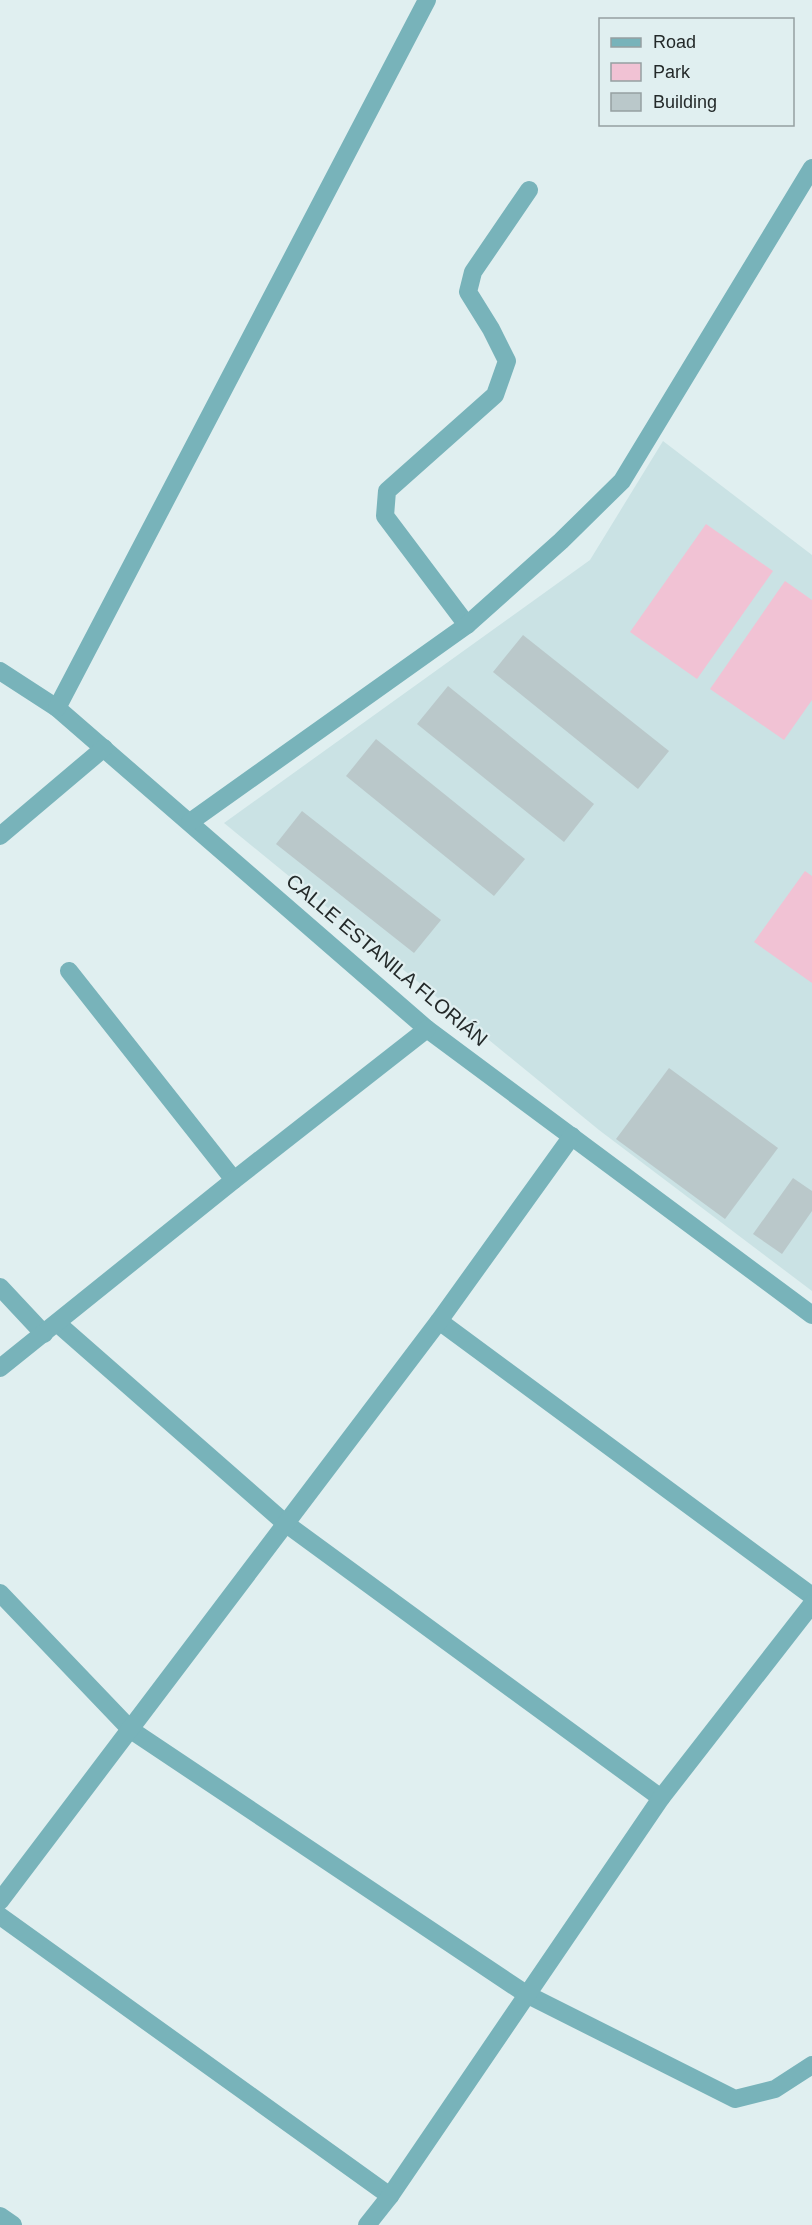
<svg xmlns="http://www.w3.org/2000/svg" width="812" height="2225" font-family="Arial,sans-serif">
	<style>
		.built { fill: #cae2e4 }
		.green { fill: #f1c2d4 }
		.building { fill: #bac8ca }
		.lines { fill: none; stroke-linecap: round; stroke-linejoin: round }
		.street { stroke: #78b3ba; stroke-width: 18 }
		.labels { text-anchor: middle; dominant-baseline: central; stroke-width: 4.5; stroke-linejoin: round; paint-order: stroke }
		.street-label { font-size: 20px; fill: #242a2a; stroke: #e0eff0 }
	</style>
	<rect width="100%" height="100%" fill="#e0eff0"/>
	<path class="built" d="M663,441L812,555V1291L599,1130L224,823L590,560Z"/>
	<g class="green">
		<path d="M706,524L773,571L697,679L630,632Z"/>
		<path d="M785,581L812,600V700L784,740L710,689Z"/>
		<path d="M805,871L812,876V983L754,942Z"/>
	</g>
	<g class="building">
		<path d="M523,635L669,751L638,789L493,672Z"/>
		<path d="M448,686L594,804L564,842L417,724Z"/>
		<path d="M376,739L525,859L494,896L346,776Z"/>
		<path d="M302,811L441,920L414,953L276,844Z"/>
		<path d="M669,1068L778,1148L725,1219L616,1139Z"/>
		<path d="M793,1178L812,1191V1211L782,1254L753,1234Z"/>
	</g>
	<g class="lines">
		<g class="street">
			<path d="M467,625L385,516L387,491L495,395L507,361L491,329L468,292L473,272L529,190"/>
			<path d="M0,671L57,708L427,1029L812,1315"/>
			<path d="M57,708L427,0"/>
			<path d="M190,822L467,625L561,541L622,481L812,168"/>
			<path d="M0,836L104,748"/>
			<path d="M69,971L234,1180"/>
			<path d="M0,1287L44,1334"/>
			<path d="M439,1321L812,1596"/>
			<path d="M57,1323L285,1523L661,1798"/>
			<path d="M0,1368L234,1180L427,1029"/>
			<path d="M0,1593L131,1730L526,1994L735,2099L775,2089L812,2065"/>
			<path d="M0,1901L439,1321L572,1136"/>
			<path d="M0,1916L390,2196"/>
			<path d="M0,2216L13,2225"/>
			<path d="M367,2225L390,2196L661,1798L812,1604"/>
		</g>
	</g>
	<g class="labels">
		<g class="street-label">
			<text transform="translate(387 960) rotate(40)">CALLE ESTANILA FLORIÁN</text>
		</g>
	</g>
	<rect x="599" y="18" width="195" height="108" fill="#e0eff0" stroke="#95a0a1" stroke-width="1.5"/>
	<rect x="611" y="38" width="30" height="9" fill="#78b3ba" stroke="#95a0a1" stroke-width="1.5"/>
	<text x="653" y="48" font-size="18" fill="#242a2a">Road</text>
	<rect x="611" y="63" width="30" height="18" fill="#f1c2d4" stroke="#95a0a1" stroke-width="1.5"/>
	<text x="653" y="78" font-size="18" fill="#242a2a">Park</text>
	<rect x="611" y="93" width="30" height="18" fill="#bac8ca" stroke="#95a0a1" stroke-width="1.5"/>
	<text x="653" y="108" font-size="18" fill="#242a2a">Building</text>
</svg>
